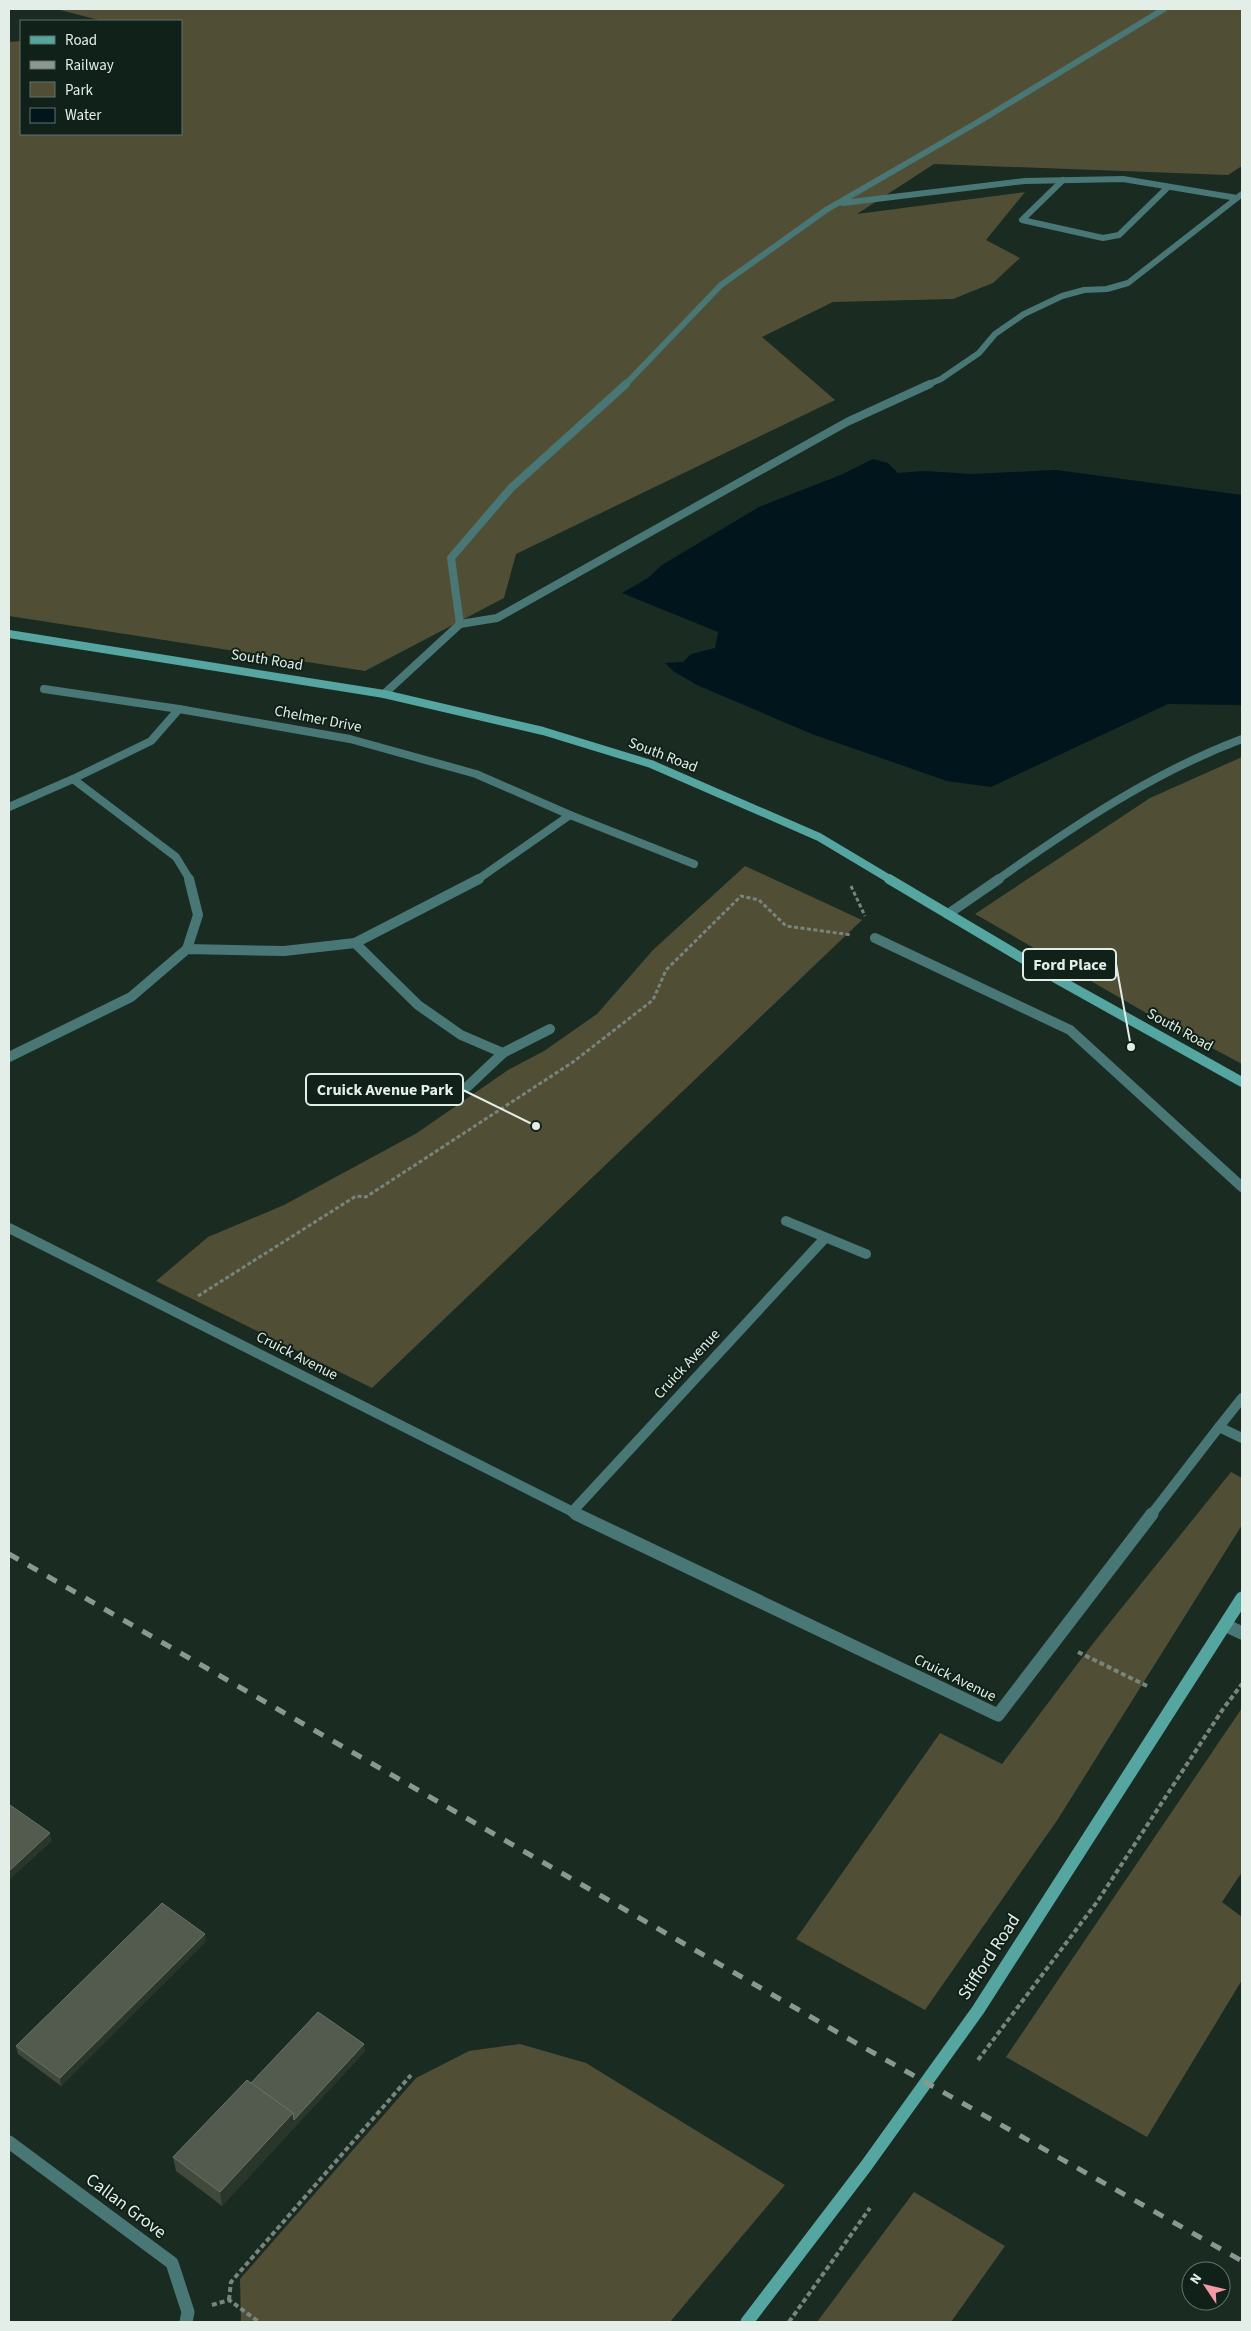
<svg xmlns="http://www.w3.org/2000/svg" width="1251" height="2331" font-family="'Source Sans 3',sans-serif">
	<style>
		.green { fill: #514e36 }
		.water { fill: #00151c }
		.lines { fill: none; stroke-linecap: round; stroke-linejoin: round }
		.path-far1 { stroke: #77857d; stroke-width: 3; stroke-dasharray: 4 2.5; stroke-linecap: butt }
		.path { stroke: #77857d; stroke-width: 4; stroke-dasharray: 5 3; stroke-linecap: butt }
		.lane-far2 { stroke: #487775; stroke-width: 6 }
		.lane-far1 { stroke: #487775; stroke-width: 8 }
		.lane { stroke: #487775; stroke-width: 10 }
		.street-far2 { stroke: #487775; stroke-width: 8 }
		.street-far1 { stroke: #487775; stroke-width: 10 }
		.street { stroke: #487775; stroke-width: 13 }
		.secondary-far2 { stroke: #55a5a1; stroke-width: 8 }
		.secondary-far1 { stroke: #55a5a1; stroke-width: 10 }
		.secondary { stroke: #55a5a1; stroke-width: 13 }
		.rail { stroke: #8a9891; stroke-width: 5; stroke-dasharray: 11 11; stroke-linecap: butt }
		.wall { fill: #41493b }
		.shaded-wall { fill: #2a3629 }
		.building { fill: #535b4e; stroke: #697266 }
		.labels { text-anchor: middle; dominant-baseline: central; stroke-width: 4; stroke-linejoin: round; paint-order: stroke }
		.street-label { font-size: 15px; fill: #e3eee8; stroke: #102119 }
		.near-street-label { font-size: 18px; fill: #e3eee8; stroke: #102119 }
		.leader { fill: none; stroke: #e3eee8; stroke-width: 2 }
		.callout-dot { fill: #e3eee8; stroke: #102119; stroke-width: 2 }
		.callout { fill: #102119; stroke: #e3eee8; stroke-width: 2 }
		.callout-label { font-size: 16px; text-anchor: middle; font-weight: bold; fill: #e3eee8 }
	</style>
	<rect width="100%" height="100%" fill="#1a2b22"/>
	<g class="green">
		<path d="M56,9H1242V166L1228,175L934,164L857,214L1025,192L986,240L1020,258L993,283L953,299L833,302L762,337L835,400L516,554L504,598L365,671L9,616V42L21,41V134H181V21H103Z"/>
		<path d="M1242,757V1064L1148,1014L975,914L1150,798Z"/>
		<path d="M745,866L862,920L372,1388L156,1281L208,1237L284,1205L417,1133L508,1070L544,1051L597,1014L653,950Z"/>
		<path d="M1231,1472L1242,1478V1525L1058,1819L925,2010L796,1939L940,1733L1002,1764L1091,1646Z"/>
		<path d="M1242,1708V1872L1222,1902L1242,1917V1980L1147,2137L1006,2057Z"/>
		<path d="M520,2044L586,2063L785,2185L670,2322H241L240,2279L416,2078L469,2051Z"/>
		<path d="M914,2192L1005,2246L951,2322H817Z"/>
	</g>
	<path class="water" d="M873,459L888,463L898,473L924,471L973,474L1056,470L1242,495V705L1168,704L991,787L947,781L812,734L697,685L673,671L665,663L683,662L691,654L715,648L718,632L622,593L648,578L662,565L759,507L843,474Z"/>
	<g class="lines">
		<g class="path-far1">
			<path d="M851,886L865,916"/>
			<path d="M198,1296L356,1196L366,1197L573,1062L653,1000L666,970L741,896L759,900L786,926L852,935"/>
		</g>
		<g class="path">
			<path d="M1078,1652L1147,1686"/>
			<path d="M978,2060L1097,1902L1223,1709L1242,1684"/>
			<path d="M229,2300L231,2282L411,2075"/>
			<path d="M212,2305L229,2300L259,2322"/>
			<path d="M789,2322L870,2208"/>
		</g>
		<g class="lane-far2">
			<path d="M1063,180L1022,220L1103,238L1119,235L1168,187"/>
			<path d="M843,203L1025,181L1123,179L1237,198L1242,194"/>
			<path d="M625,385L721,285L826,210L978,122L1164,9"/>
			<path d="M927,385L941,379L979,353L995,334L1024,314L1062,296L1084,290L1107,289L1128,283L1237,198"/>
		</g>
		<g class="lane-far1">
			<path d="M460,624L497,618L847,422L930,384"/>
			<path d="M44,689L179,709"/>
			<path d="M384,694L460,624L451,558L511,488L626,384"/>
			<path d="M997,880C1075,825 1152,773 1242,739"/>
		</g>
		<path class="lane" d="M948,914L999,879"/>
		<g class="street-far2">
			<path d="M73,779L151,741L179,709L350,739L476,774L570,815L477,880"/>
			<path d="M9,807L73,779L176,857L190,880"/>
			<path d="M570,815L694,864"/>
		</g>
		<g class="street-far1">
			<path d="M875,938L1070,1030L1242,1187"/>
			<path d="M355,943L418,1005L461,1035L503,1053L550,1029"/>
			<path d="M187,949L198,915L189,879"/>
			<path d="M9,1057L131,997L187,949L284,951L355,943L479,879"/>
			<path d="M467,1087L503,1053"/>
			<path d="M786,1221L866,1254"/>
			<path d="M9,1228L579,1515"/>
			<path d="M1242,1398L1219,1427L1242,1438"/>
			<path d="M572,1512L825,1238"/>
			<path d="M1151,1515L1219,1427"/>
		</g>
		<g class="street">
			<path d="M576,1514L998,1715L1152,1514"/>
			<path d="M1225,1625L1242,1633"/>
			<path d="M9,2142L172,2263L188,2312L186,2322"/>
		</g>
		<path class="secondary-far2" d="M9,634L384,694L543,731L651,764L819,837L891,880"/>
		<path class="secondary-far1" d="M889,879L1059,980L1242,1082"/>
		<path class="secondary" d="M747,2322L866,2166L978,2010L1242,1598"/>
		<path class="rail" d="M9,1554L856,2043L1242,2261"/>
	</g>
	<g class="wall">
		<path d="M206,1941L61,2086L18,2054L16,2046Z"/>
		<path d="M365,2051L222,2206L176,2171L173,2157L251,2083Z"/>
	</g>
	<g class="shaded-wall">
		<path d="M50,1833L52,1841L9,1880V1871Z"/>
		<path d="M205,1934L206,1941L61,2086L60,2078Z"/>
		<path d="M364,2044L365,2051L295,2127L294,2120Z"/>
		<path d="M293,2113L295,2127L222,2206L220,2192Z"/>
	</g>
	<g class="building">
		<path d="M10,1805L50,1833L9,1871V1806Z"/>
		<path d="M162,1903L205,1934L60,2078L16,2046Z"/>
		<path d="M318,2012L364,2044L294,2120L293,2113L251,2083Z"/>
		<path d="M247,2080L293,2113L220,2192L173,2157Z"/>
	</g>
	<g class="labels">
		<g class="street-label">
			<text transform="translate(267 660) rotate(9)">South Road</text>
			<text transform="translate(318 719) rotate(11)">Chelmer Drive</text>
			<text transform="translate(663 755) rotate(21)">South Road</text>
			<text transform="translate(1180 1030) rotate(29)">South Road</text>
			<text transform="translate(297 1356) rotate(27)">Cruick Avenue</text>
			<text transform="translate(687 1364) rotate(-47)">Cruick Avenue</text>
			<text transform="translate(955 1678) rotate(26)">Cruick Avenue</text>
		</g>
		<g class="near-street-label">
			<text transform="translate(989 1957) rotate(-57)">Stifford Road</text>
			<text transform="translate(126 2206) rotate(37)">Callan Grove</text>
		</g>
	</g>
	<path class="leader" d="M1131 1047L1116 964M536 1126L463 1090"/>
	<g class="callout-dot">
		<circle cx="1131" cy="1047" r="5"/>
		<circle cx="536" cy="1126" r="5"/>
	</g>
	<g class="callout">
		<rect x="1023" y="949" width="93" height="31" rx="5"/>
		<rect x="306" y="1074" width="157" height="31" rx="5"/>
	</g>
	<g class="callout-label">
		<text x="1070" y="970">Ford Place</text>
		<text x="385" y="1095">Cruick Avenue Park</text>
	</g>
	<rect width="1251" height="2331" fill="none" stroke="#e3eee8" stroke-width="20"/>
	<rect x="20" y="20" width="162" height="115" fill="#102119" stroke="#64736c"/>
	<rect x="30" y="36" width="25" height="8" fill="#55a5a1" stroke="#64736c"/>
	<text x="65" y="45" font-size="15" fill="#e3eee8">Road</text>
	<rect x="30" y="61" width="25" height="8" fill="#8a9891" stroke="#64736c"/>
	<text x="65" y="70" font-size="15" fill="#e3eee8">Railway</text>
	<rect x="30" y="82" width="25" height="15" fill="#514e36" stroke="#64736c"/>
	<text x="65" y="95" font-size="15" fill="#e3eee8">Park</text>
	<rect x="30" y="108" width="25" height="15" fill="#00151c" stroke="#64736c"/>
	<text x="65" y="120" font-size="15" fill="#e3eee8">Water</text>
	<g transform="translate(1206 2286) rotate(305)"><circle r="24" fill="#102119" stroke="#64736c"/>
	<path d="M0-4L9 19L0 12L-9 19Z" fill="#f49aa5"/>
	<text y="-8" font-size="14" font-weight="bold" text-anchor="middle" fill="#e3eee8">N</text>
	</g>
</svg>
